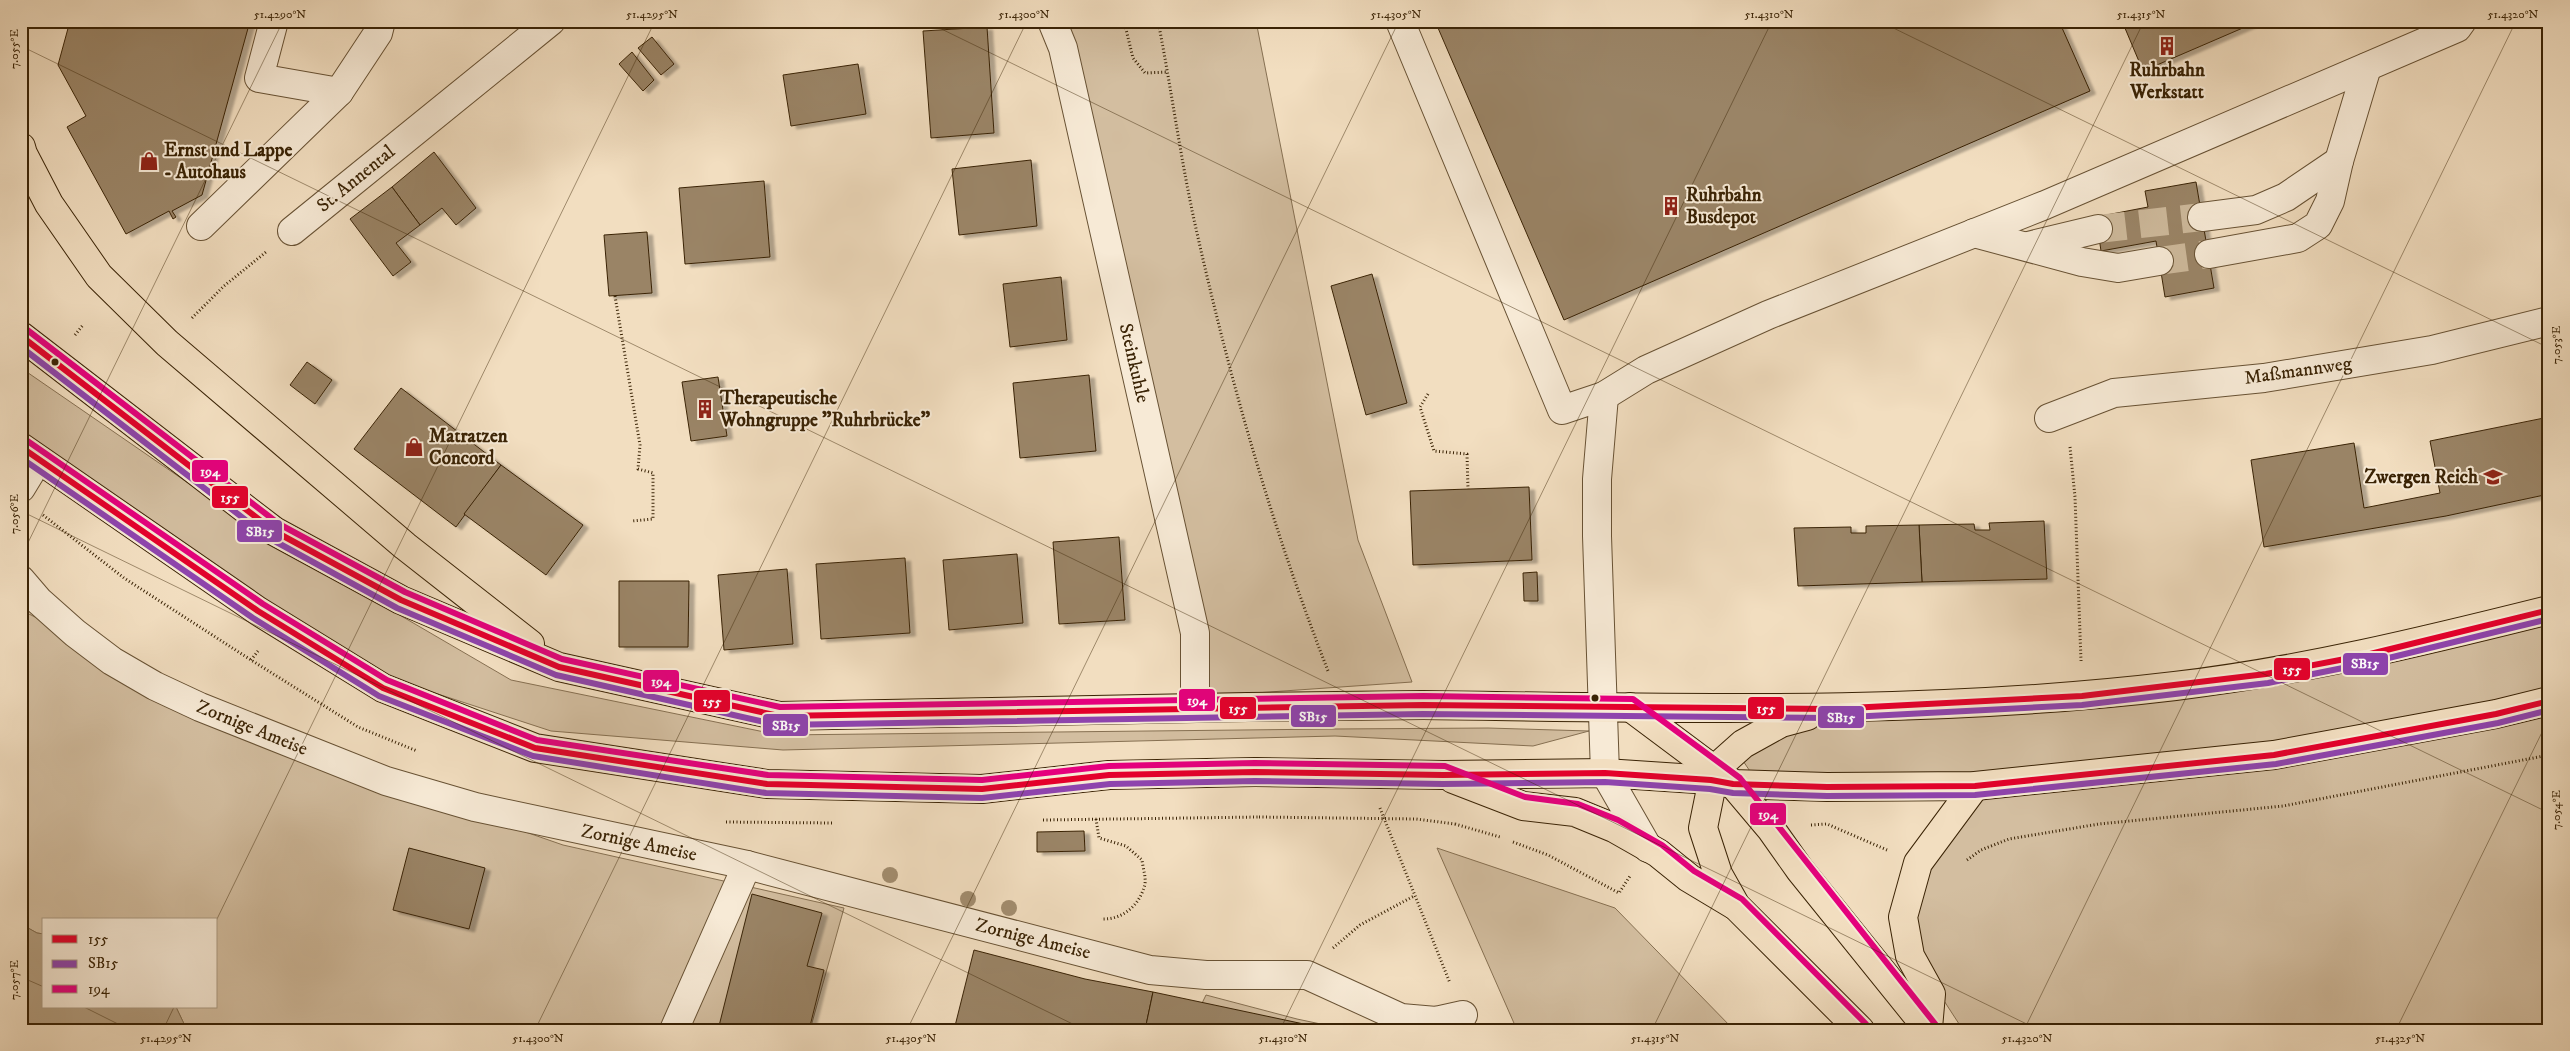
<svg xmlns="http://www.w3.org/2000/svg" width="2570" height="1051" font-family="'IM FELL DW Pica',serif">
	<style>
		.green { fill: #d3bea0; stroke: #867052 }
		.water { fill: #b39e80; stroke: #836d4f }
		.building { fill: #9a8466; stroke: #3a2305; filter: url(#shadow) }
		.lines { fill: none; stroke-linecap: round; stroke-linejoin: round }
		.minor-tunnel { stroke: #cdb99b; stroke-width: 28; stroke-dasharray: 28 14; stroke-linecap: butt }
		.minor-casing { stroke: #685234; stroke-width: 30 }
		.major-casing { stroke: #3a2305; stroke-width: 30 }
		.path { stroke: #3a2305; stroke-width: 3; stroke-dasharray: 1 2.5; stroke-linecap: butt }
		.minor { stroke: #f7ead6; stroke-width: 28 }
		.major { stroke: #f2dec0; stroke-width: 28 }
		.major-bridge-casing { stroke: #3a2305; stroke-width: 30; stroke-linecap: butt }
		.path-bridge { stroke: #3a2305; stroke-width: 3; stroke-dasharray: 1 2.5; stroke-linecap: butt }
		.major-bridge { stroke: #f2dec0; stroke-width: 28 }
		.bus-1-casing { stroke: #f7ead6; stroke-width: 10 }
		.bus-2-casing { stroke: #f7ead6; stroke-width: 10 }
		.bus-3-casing { stroke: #f7ead6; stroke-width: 10 }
		.bus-1 { stroke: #e4002b; stroke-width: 6 }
		.bus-2 { stroke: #8e44ad; stroke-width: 6 }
		.bus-3 { stroke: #e5007d; stroke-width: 6 }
		.tree { fill: #a28d6f }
		.ticks { fill: none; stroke: #3a2305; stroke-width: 1; stroke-opacity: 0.45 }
		.bus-dot { fill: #3a2305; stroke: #f7ead6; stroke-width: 2 }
		.labels { text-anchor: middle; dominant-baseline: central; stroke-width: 4; stroke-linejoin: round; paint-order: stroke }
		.poi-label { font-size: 19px; font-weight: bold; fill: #3a2305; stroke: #f7ead6; text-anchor: start }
		.street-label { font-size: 19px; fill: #3a2305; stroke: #f7ead6 }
		.line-badge { stroke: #f7ead6; stroke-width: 2 }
		.badge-label { font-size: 14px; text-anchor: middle; font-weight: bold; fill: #fff }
		.neatline { fill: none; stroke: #3a2305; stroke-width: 2 }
		.ticks-label { font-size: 12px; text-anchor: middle; fill: #3a2305 }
	</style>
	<defs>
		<filter id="shadow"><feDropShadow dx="5.5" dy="3" stdDeviation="1" flood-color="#0004"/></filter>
	</defs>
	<rect width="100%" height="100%" fill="#f2dec0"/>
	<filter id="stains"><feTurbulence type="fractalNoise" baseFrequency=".004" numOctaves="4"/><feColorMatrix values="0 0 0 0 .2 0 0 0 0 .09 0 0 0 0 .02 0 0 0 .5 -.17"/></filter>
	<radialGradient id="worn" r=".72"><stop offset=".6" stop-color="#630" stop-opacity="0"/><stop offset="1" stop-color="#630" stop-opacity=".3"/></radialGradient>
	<g class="green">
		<path d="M1058,21H1256L1358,540L1412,682L1198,697Z"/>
		<path d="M21,368L271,540L511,680L779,735L1334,729L1488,728L1589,731L1533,746L1335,736L783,750L551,731L392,679L243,587L21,432Z"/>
		<path d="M21,610L43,621L110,676L281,747L563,845L844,908L810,1030H187L176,1007H216V920H44V934L37,933L21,924Z"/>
		<path d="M2549,613V697L2496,710L1977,784L1756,780L1739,755L1832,711L2082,699Z"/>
		<path d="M2549,706V1030H1963L1913,953L1918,865L1975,791Z"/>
		<path d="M1437,848L1615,908L1734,1030H1517Z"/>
		<path d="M1206,995L1297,1019L1349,1030H1189Z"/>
	</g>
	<path class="water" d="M21,924L37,933L44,934V1007H176L187,1030H21Z"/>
	<g class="building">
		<path d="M70,21H250L202,195L172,211L176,217L173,219L169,211L126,234L67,127L86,116L58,65Z"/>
		<path d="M1435,21H2059L2090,91L1564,320Z"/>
		<path d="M2122,21H2259L2143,71Z"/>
		<path d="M987,27L994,133L931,138L923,31Z"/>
		<path d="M652,37L674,64L661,75L638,48Z"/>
		<path d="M632,52L654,80L643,91L619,64Z"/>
		<path d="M858,64L866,114L791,126L783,75Z"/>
		<path d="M434,152L476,208L456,225L442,208L420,225L392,187Z"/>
		<path d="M1031,160L1037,226L959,235L952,169Z"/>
		<path d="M764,181L770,257L685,264L679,188Z"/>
		<path d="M2196,182L2214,288L2165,297L2156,241L2101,251L2096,217L2148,207L2145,191Z"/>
		<path d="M392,187L420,225L396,243L411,262L393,276L350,219Z"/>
		<path d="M647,232L652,293L609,296L604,235Z"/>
		<path d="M1372,274L1407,403L1366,415L1331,286Z"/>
		<path d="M1061,277L1067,340L1010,347L1003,284Z"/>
		<path d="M307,362L332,380L315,404L290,385Z"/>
		<path d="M1089,375L1096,451L1020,458L1013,383Z"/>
		<path d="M718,377L727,436L691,441L682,382Z"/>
		<path d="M401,388L501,465L456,527L354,449Z"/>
		<path d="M2549,417V494L2446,516L2264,547L2251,460L2354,443L2364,508L2440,493L2430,441Z"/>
		<path d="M501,465L583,525L546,575L464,514Z"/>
		<path d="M1529,487L1532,560L1413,565L1410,491Z"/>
		<path d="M2044,521L2047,579L1922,582L1919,525L1974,524L1975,530H1990L1989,523Z"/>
		<path d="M1919,525L1922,582L1798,586L1794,528L1851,527V533H1866V526Z"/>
		<path d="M1119,537L1125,620L1059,624L1053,542Z"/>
		<path d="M1017,554L1023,623L949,630L943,560Z"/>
		<path d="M905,558L910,633L821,639L816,564Z"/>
		<path d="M787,569L793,644L724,650L718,575Z"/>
		<path d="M1537,572L1538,601H1524L1523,573Z"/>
		<path d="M619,581H689L688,647H619Z"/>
		<path d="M1084,831L1085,851L1037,852V832Z"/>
		<path d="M409,848L485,868L469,929L393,910Z"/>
		<path d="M752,894L822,913L807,966L824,970L809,1030L789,1025L788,1030H718Z"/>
		<path d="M974,950L1085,979L1153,992L1145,1030H954Z"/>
		<path d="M1153,992L1332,1030H1180L1159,1024L1158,1030H1145Z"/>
	</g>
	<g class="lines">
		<g class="minor-tunnel">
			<path d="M2098,229L2202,217"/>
			<path d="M2159,261L2209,254"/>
		</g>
		<g class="minor-casing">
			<g id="minor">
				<path d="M274,21L259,78L339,92"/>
				<path d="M1052,21L1063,48L1195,633V708"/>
				<path d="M1400,21L1562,410L1604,396L1646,370L1768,315L2045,205L2457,28L2462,21"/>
				<path d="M2202,217L2256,210L2286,197L2339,161"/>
				<path d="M201,226L339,92L378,33L381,21"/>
				<path d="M292,231L551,21"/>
				<path d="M1974,233L2082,262L2118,268L2159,261"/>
				<path d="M2028,246L2098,229"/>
				<path d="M2209,254L2298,238L2318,225L2330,201L2339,161L2367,67"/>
				<path d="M1604,396L1597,479V536L1605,773L1648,848"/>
				<path d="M2049,418L2114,393L2264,378L2432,350L2549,321"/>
				<path d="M21,488L38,460"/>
				<path d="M21,580L39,601L75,633L112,661L155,686L200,707L386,781L475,807L747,865L1150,970L1206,975H1307L1401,1018L1436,1021L1463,1015"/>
				<path d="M674,1030L747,865"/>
			</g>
		</g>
		<g class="major-casing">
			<g id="major">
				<path d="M21,147L23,154L49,204L99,276L167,343L405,546L530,644"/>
				<path d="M21,336L274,531L401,600L559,667L779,716L1248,707"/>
				<path d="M21,447L258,611L383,688L535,748L767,784L982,789L1109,775L1255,772"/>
				<path d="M1423,705C1673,708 1925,716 2175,686C2302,671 2425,641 2549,610"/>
				<path d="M1630,707L1733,784L1771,829L1800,870L1929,1030"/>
				<path d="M1807,716L1781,723L1743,744L1715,769L1703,828L1718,874L1736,906L1860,1030"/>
				<path d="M1443,775L1605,773L1711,780L1733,784L1827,787L1975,786L2274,755L2496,714L2549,701"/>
				<path d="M1453,779L1523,806L1575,812L1614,828L1658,853L1689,878L1734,905"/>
				<path d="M1928,1028L1931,994L1910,956L1903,917L1918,863L1975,786"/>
			</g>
		</g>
		<g class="path">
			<path d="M1124,21L1133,58L1145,73L1168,72"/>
			<path d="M1158,21C1172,92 1181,163 1197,233C1231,384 1272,527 1328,671"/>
			<path d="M615,296L640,445L638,469L653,473V519L632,521"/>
			<path d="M192,318L224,286L266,252"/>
			<path d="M75,335L83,325"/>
			<path d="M1428,394L1420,407L1434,451L1467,454L1468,489"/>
			<path d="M2070,447L2075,497L2081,661"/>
			<path d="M43,515L124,578L251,660L358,727L417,751"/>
			<path d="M251,660L258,651"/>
			<path d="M1380,808L1450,983"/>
			<path d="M1096,819L1099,838L1126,846L1142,860C1143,868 1146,877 1145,884C1140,905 1123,920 1101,919"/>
			<path d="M1043,820L1259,817"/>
			<path d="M726,822L832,823"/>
			<path d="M1455,824L1500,837"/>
			<path d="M1811,825L1827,824L1887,850"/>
			<path d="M1513,842L1548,855L1619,893L1630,876"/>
			<path d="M1967,860L1981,850L2009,839L2099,824L2283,806L2549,755"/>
			<path d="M1333,948L1360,925L1414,896"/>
		</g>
		<use href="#minor" class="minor"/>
		<use href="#major" class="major"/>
		<g class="major-bridge-casing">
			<g id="major-bridge">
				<path d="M1248,707L1423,705"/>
				<path d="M1255,772L1443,775"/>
			</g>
		</g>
		<path class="path-bridge" d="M1259,817L1416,819L1455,824"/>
		<use href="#major-bridge" class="major-bridge"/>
		<g class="bus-1-casing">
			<g id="bus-1">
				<path d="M21,336L274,531L401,600L559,667L779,716L1423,705L1830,709L2082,696L2266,674L2366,655L2549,610"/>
				<path d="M21,447L258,611L383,688L535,748L767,784L982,789L1109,775L1255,772L1443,775L1605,773L1711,780L1733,784L1827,787L1975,786L2274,755L2496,714L2549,701"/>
			</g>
		</g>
		<g class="bus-2-casing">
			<g id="bus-2">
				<path d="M21,347L269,538L397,608L556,675L778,725L1423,714L1830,718L2082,705L2268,683L2368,663L2549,619"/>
				<path d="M21,458L253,618L379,696L533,756L766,793L982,798L1110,784L1255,781L1443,784L1605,782L1710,789L1733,793L1827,796L1975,795L2276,764L2498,723L2549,710"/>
			</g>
		</g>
		<g class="bus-3-casing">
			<g id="bus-3">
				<path d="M26,329L279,524L405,592L562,659L780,707L1423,696L1633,699L1740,778L1936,1025"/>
				<path d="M26,440L263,604L387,680L537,740L768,775L982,780L1109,766L1255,763L1445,766L1525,797L1578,804L1618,820L1662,845L1694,871L1742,899L1866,1024"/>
			</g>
		</g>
		<use href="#bus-1" class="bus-1"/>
		<use href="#bus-2" class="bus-2"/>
		<use href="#bus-3" class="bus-3"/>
	</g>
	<g class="tree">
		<circle cx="890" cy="875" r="8"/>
		<circle cx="968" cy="899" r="8"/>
		<circle cx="1009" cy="908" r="8"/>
	</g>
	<path class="ticks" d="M925,21L2549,813M1879,21L2549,348M21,46L2039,1030M21,511L1085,1030M21,557L283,21M216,921L655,21M21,977L44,987M84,1007L130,1030M163,1030L174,1007M535,1030L1027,21M907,1030L1399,21M1280,1030L1772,21M1652,1030L2144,21M2024,1030L2516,21M2396,1030L2549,718"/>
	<defs>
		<g id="building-bare" transform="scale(1.5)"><path d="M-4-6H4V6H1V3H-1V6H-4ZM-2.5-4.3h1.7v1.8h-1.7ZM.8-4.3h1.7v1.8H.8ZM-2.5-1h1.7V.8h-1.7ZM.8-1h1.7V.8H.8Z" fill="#8f2418" stroke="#f7ead6" stroke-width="2.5" paint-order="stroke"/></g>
		<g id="shop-bare" transform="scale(1.5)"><path d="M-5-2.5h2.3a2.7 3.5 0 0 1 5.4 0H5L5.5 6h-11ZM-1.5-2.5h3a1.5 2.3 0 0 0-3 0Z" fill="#8f2418" stroke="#f7ead6" stroke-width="2.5" paint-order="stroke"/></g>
		<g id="school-bare" transform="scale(1.5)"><path d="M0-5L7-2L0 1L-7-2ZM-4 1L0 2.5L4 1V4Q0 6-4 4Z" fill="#8f2418" stroke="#f7ead6" stroke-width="2.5" paint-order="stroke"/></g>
	</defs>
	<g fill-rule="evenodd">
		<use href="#building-bare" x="2167" y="46"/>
		<use href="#shop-bare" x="149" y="161"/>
		<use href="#building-bare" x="1671" y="206"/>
		<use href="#building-bare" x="705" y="409"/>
		<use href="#shop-bare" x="414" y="447"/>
		<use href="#school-bare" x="2493" y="477"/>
	</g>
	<g class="bus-dot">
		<circle cx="55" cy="362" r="4.5"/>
		<circle cx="1595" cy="698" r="4.5"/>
	</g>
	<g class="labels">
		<g class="poi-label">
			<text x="2167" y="70" text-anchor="middle">Ruhrbahn<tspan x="2167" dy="22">Werkstatt</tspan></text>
			<text x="164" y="150">Ernst und Lappe<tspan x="164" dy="22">- Autohaus</tspan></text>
			<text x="1686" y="195">Ruhrbahn<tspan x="1686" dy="22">Busdepot</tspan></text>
			<text x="720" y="398">Therapeutische<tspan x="720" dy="22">Wohngruppe "Ruhrbrücke"</tspan></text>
			<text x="429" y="436">Matratzen<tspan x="429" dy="22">Concord</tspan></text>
			<text x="2478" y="477" text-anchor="end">Zwergen Reich</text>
		</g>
		<g class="street-label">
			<text transform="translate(356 179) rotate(-39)">St. Annental</text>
			<text transform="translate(1134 363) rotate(77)">Steinkuhle</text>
			<text transform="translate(2298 371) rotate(-8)">Maßmannweg</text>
			<text transform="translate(252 728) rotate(22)">Zornige Ameise</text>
			<text transform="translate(639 843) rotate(12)">Zornige Ameise</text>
			<text transform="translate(1033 939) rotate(14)">Zornige Ameise</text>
		</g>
	</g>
	<g class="line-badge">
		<rect x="191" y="459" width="38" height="24" rx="5" fill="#e5007d"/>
		<rect x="211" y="485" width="38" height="24" rx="5" fill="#e4002b"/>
		<rect x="236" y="519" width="47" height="24" rx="5" fill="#8e44ad"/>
		<rect x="2342" y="652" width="47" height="24" rx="5" fill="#8e44ad"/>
		<rect x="2273" y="657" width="38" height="24" rx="5" fill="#e4002b"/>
		<rect x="642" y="669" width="38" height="24" rx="5" fill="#e5007d"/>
		<rect x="1178" y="688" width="38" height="24" rx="5" fill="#e5007d"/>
		<rect x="693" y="689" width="38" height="24" rx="5" fill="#e4002b"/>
		<rect x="1219" y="696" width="38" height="24" rx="5" fill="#e4002b"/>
		<rect x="1747" y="696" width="38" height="24" rx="5" fill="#e4002b"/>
		<rect x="1290" y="704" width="47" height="24" rx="5" fill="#8e44ad"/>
		<rect x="1817" y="705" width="48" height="24" rx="5" fill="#8e44ad"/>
		<rect x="762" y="713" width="47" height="24" rx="5" fill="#8e44ad"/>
		<rect x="1749" y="802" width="38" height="24" rx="5" fill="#e5007d"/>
	</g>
	<g class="badge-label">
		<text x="210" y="476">194</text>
		<text x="230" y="502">155</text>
		<text x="260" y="536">SB15</text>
		<text x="2365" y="668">SB15</text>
		<text x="2292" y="674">155</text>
		<text x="661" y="686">194</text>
		<text x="1197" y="705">194</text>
		<text x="712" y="706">155</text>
		<text x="1238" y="713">155</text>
		<text x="1766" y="713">155</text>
		<text x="1313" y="721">SB15</text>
		<text x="1841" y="722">SB15</text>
		<text x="786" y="730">SB15</text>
		<text x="1768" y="819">194</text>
	</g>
	<rect width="2570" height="1051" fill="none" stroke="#f2dec0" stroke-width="55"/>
	<rect x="42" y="918" width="175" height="90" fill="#f7ead6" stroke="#ab9a82"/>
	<rect x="52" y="935" width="25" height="8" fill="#e4002b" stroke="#ab9a82"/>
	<text x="88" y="944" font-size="15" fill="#3a2305">155</text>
	<rect x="52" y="960" width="25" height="8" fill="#8e44ad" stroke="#ab9a82"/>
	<text x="88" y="968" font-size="15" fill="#3a2305">SB15</text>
	<rect x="52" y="985" width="25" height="8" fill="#e5007d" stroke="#ab9a82"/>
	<text x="88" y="994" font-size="15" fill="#3a2305">194</text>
	<rect x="28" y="28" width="2514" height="996" class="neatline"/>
	<g class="ticks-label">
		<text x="280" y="18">51.4290°N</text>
		<text x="652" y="18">51.4295°N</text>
		<text x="1024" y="18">51.4300°N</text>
		<text x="1396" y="18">51.4305°N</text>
		<text x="1769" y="18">51.4310°N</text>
		<text x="2141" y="18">51.4315°N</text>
		<text x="2513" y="18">51.4320°N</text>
		<text transform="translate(14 49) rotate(-90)" y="4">7.055°E</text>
		<text transform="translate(2556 345) rotate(-90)" y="4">7.053°E</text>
		<text transform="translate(14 514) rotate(-90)" y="4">7.056°E</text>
		<text transform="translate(2556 810) rotate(-90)" y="4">7.054°E</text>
		<text transform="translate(14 980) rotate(-90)" y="4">7.057°E</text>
		<text x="166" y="1042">51.4295°N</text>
		<text x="538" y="1042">51.4300°N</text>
		<text x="911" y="1042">51.4305°N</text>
		<text x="1283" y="1042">51.4310°N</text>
		<text x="1655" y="1042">51.4315°N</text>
		<text x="2027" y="1042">51.4320°N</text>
		<text x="2400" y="1042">51.4325°N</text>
	</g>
	<rect width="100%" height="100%" filter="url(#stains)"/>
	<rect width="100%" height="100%" fill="url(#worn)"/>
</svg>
